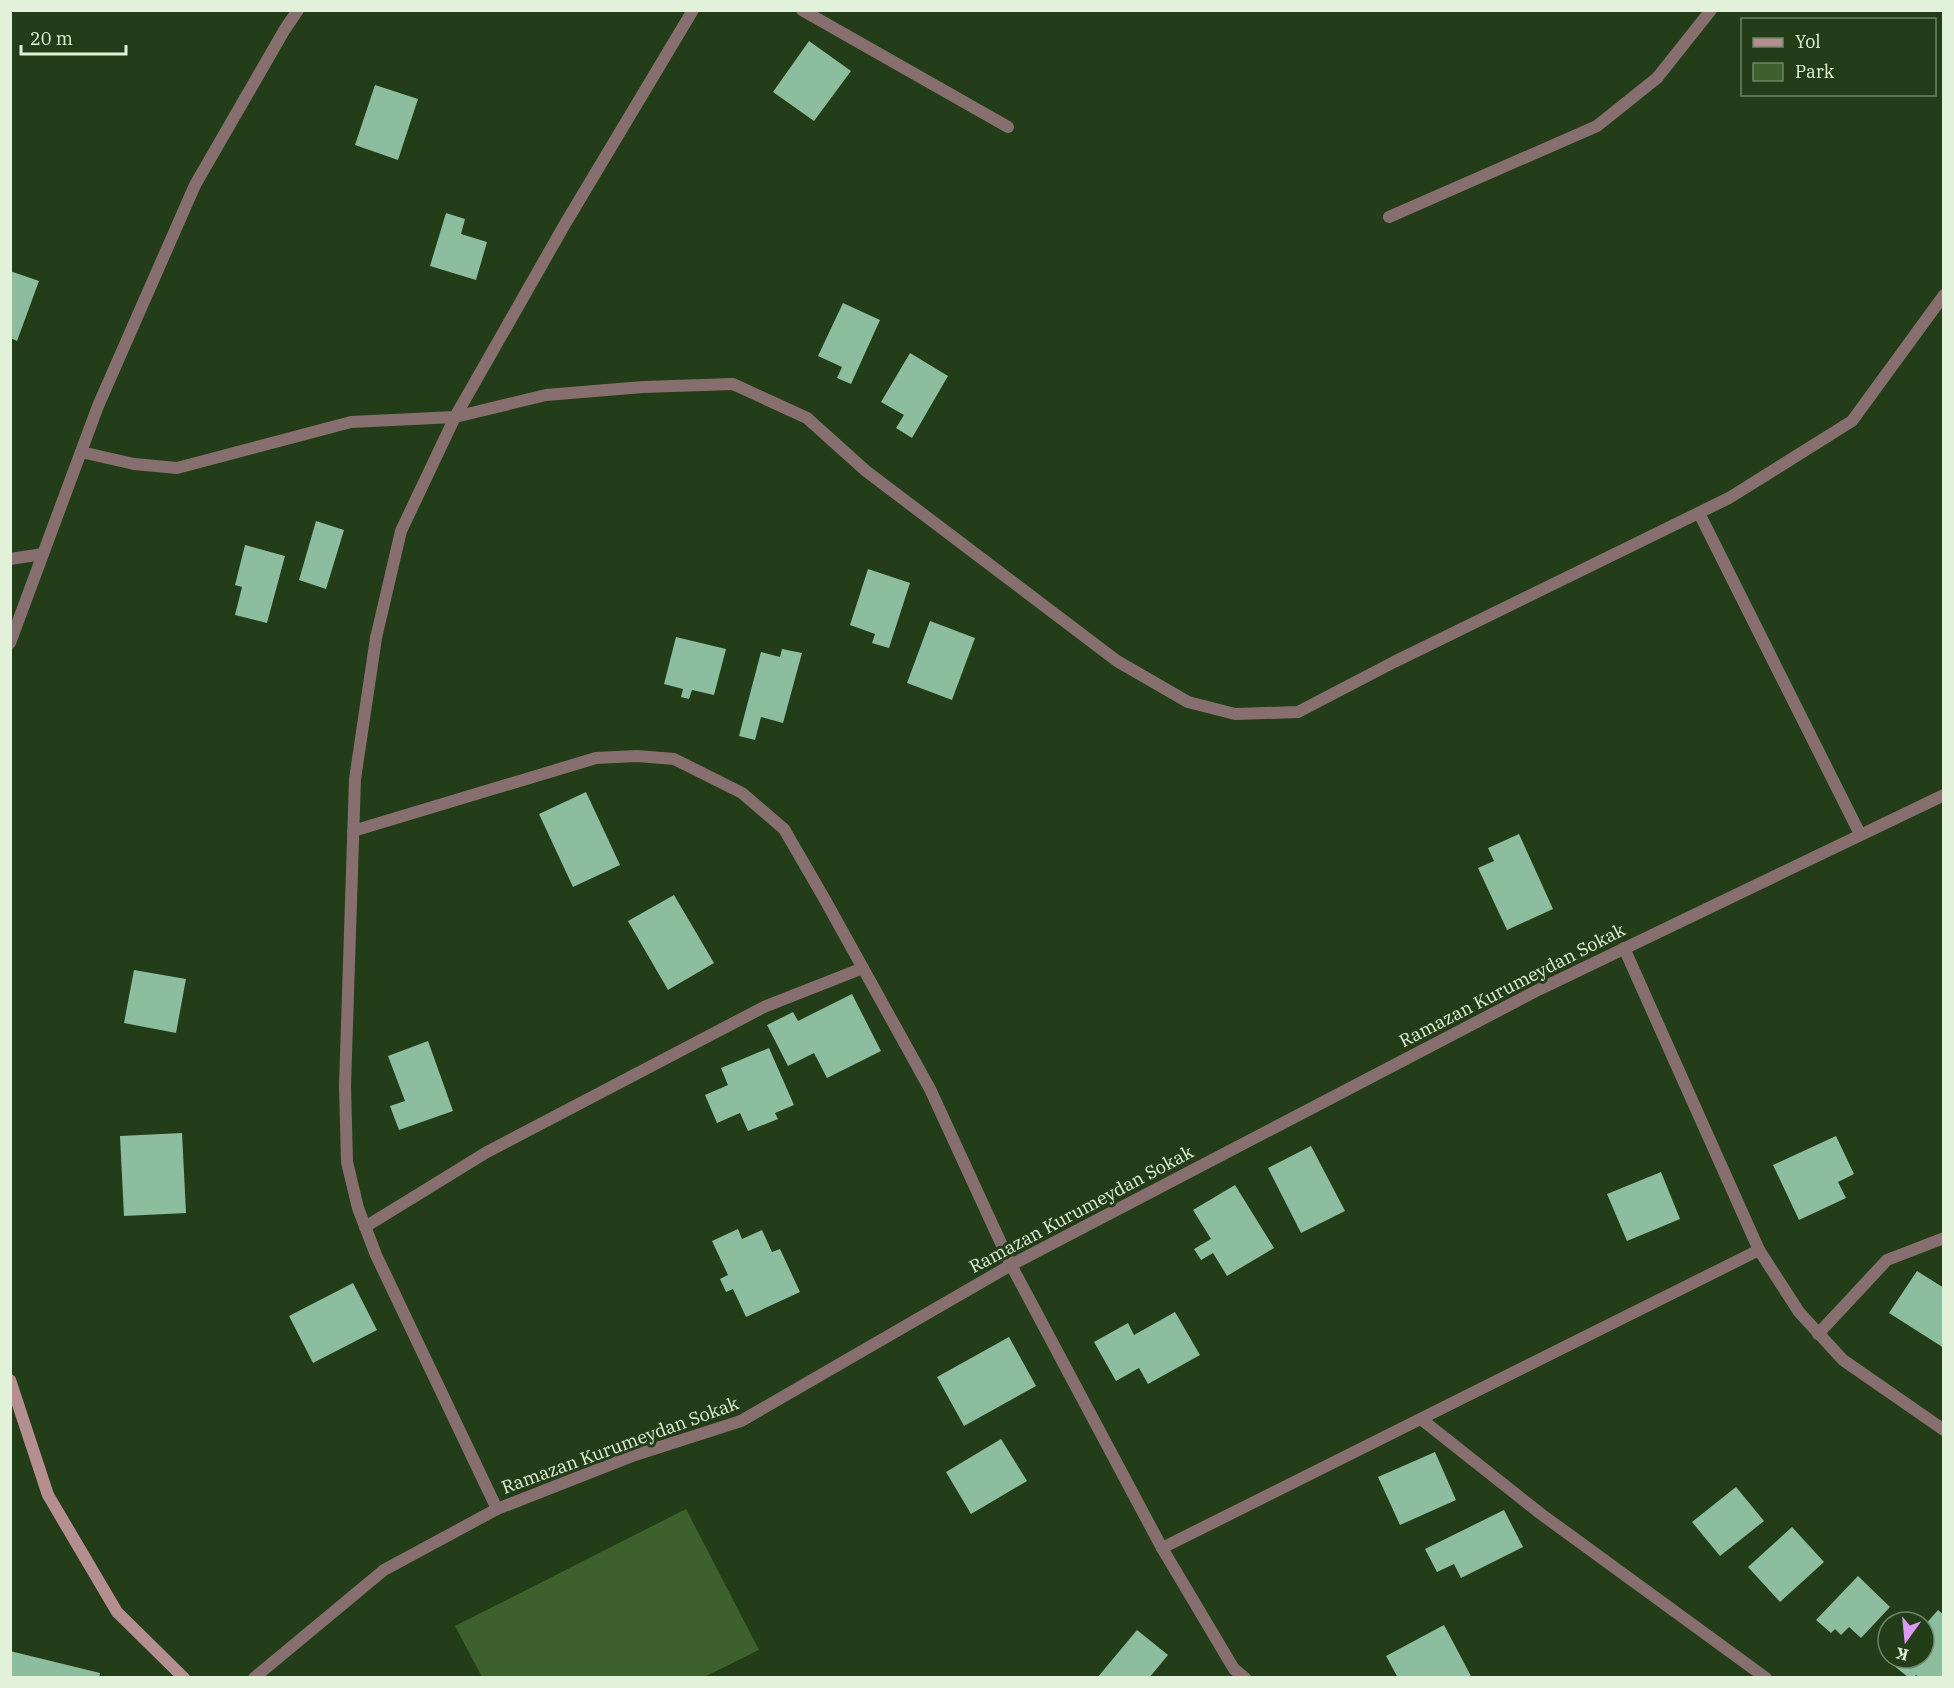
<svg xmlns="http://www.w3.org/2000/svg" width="1954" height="1688" font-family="'IBM Plex Serif',serif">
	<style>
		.green { fill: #3c612c }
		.building { fill: #8bbd9e }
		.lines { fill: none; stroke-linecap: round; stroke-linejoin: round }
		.lane { stroke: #876f6f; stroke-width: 12 }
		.street { stroke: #876f6f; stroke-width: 12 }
		.secondary { stroke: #b58f8f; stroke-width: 12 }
		.labels { text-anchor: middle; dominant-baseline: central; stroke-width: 6; stroke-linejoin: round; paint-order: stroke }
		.street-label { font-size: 18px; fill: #e1f1da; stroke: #233d18 }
	</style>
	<rect width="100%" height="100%" fill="#233d18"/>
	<path class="green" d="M686,1509L759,1650L704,1677H482L455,1626Z"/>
	<g class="building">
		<path d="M809,41L851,71L814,121L773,92Z"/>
		<path d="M375,85L418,99L398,160L355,145Z"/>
		<path d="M446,213L465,219L461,234L487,242L476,280L430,266Z"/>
		<path d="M10,271L39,281L17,341L10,338Z"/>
		<path d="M843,303L880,320L851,384L837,378L842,367L818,356Z"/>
		<path d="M910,353L948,376L912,438L896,428L904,415L881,402Z"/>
		<path d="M316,521L344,530L326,589L299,580Z"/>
		<path d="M245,545L285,556L267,623L235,615L242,587L235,585Z"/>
		<path d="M868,569L910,583L889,648L872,643L875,634L850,625Z"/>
		<path d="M930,621L975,638L952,700L907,683Z"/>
		<path d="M676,637L726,649L714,695L692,690L689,699L681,697L683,689L664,684Z"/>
		<path d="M782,649L802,653L783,723L761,717L755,740L739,736L761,652L780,657Z"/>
		<path d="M586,792L620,865L573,887L539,814Z"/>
		<path d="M1519,834L1553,909L1507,930L1478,868L1494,861L1488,848Z"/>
		<path d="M674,895L714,963L668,990L628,921Z"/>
		<path d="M134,970L186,979L176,1033L124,1023Z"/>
		<path d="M852,994L881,1051L827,1078L814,1053L788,1066L767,1025L793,1012L798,1021Z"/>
		<path d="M428,1041L453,1111L399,1130L390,1106L405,1101L388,1056Z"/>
		<path d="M769,1048L794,1105L775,1113L778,1119L748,1131L740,1113L717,1123L705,1095L728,1085L721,1068Z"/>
		<path d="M182,1133L186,1213L124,1216L120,1136Z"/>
		<path d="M1836,1136L1854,1174L1838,1182L1846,1198L1799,1220L1773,1165Z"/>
		<path d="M1311,1146L1345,1211L1301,1233L1268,1168Z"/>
		<path d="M1661,1172L1680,1219L1627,1241L1607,1194Z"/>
		<path d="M1235,1185L1274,1248L1227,1276L1213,1253L1201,1260L1194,1249L1211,1239L1193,1210Z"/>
		<path d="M738,1229L742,1239L762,1230L772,1252L780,1249L800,1292L746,1317L733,1289L726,1292L720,1279L728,1275L712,1241Z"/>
		<path d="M1917,1271L1944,1288V1348L1889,1313Z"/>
		<path d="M353,1283L377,1330L313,1363L289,1316Z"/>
		<path d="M1175,1312L1200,1355L1148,1384L1139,1368L1116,1381L1094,1342L1128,1323L1134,1335Z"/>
		<path d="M1009,1337L1036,1386L964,1426L937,1377Z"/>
		<path d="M1001,1439L1027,1481L971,1514L946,1472Z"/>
		<path d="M1435,1452L1456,1500L1400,1525L1378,1477Z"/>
		<path d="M1736,1487L1764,1521L1720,1556L1692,1522Z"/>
		<path d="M1504,1510L1523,1547L1461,1578L1454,1564L1437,1572L1425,1549Z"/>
		<path d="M1792,1527L1824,1562L1780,1602L1748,1567Z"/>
		<path d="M1858,1576L1890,1607L1861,1638L1849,1627L1841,1635L1835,1629L1831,1633L1816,1620Z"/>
		<path d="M1938,1610L1944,1615V1676L1942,1678H1920L1916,1675L1914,1678H1909L1892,1664L1898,1658H1924V1626Z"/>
		<path d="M1444,1625L1472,1678H1398L1386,1656Z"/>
		<path d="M1137,1630L1168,1655L1149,1678H1097Z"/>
		<path d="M10,1651L100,1673L99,1678H10Z"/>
	</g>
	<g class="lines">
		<path class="lane" d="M455,417L565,224L693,10"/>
		<g class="street">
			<path d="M802,10L1008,127"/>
			<path d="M1389,217L1597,126L1657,78L1711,10"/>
			<path d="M455,417L401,531L376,638L355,779L345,1086L347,1162L358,1208L376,1255L497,1509"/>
			<path d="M81,452L134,464L177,468L351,422L455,417L546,395L643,387L733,384L807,418L866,471L1117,661L1188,702L1235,714L1298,712L1394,662L1729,498L1852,421L1944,295"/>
			<path d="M1699,513L1860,834"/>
			<path d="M10,559L43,554"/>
			<path d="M10,643L98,406L195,185L285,29L298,10"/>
			<path d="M353,831L596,758L637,756L674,759L742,793L784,829L824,898L930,1089L1011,1265L1162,1548L1234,1669L1245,1678"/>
			<path d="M1624,948L1759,1250L1799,1312L1843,1360L1944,1430"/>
			<path d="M365,1227L487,1152L764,1007L863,968"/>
			<path d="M1818,1334L1887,1260L1944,1238"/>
			<path d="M1421,1419L1541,1514L1766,1678"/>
			<path d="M1162,1548L1759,1250"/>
			<path d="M254,1678L384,1570L497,1509L635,1455L741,1421L1011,1265L1540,989L1944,795"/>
		</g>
		<path class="secondary" d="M10,1380L48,1495L117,1612L184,1678"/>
	</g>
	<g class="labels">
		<g class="street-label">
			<text transform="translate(1512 985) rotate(-27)">Ramazan Kurumeydan Sokak</text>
			<text transform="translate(1081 1209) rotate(-28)">Ramazan Kurumeydan Sokak</text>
			<text transform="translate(620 1445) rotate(-20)">Ramazan Kurumeydan Sokak</text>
		</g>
	</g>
	<rect width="1954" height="1688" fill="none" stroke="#e1f1da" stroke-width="24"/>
	<rect x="1741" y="18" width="195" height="78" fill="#233d18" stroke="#6f8566" stroke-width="1.5"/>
	<rect x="1753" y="38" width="30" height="9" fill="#b58f8f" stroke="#6f8566" stroke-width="1.5"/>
	<text x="1795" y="48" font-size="18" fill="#e1f1da">Yol</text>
	<rect x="1753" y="63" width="30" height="18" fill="#3c612c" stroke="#6f8566" stroke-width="1.5"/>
	<text x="1795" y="78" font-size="18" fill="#e1f1da">Park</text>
	<g transform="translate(1906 1640) rotate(195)"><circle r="28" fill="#233d18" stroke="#6f8566" stroke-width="1.5"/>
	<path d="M0-4.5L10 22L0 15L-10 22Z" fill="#dc99f4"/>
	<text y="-9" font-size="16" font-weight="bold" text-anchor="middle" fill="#e1f1da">K</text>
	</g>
	<path d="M21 45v9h105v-9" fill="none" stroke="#e1f1da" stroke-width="3"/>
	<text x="30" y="45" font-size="18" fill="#e1f1da" stroke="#233d18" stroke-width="4.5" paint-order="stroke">20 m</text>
</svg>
